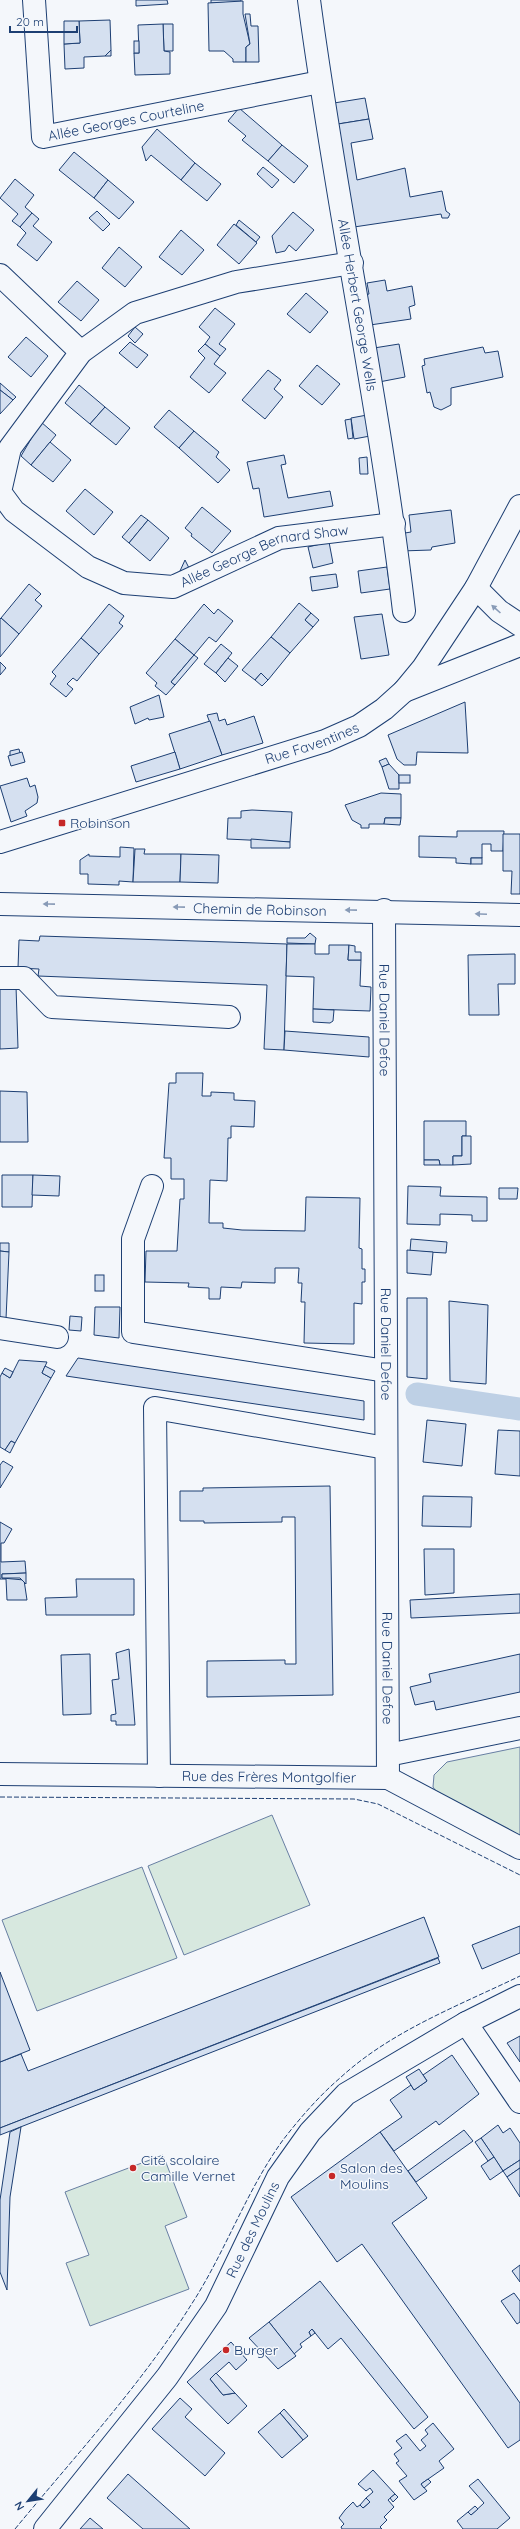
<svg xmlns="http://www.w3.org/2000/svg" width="520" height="2529" font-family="Quicksand,sans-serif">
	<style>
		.green { fill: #d7e8df; stroke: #687fa3 }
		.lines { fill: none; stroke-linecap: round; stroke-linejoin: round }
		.canal { stroke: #bed0e5; stroke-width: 23 }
		.building { fill: #d5e0f0; stroke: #1d3f73 }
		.minor-casing { stroke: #1d3f73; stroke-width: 24 }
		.major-casing { stroke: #1d3f73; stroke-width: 24 }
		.minor { stroke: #f4f7fb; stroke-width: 22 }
		.major { stroke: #f4f7fb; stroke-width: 22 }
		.fence { stroke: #1d3f73; stroke-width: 1; stroke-dasharray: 5 2; stroke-linecap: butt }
		.oneway { fill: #889bb7 }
		.poi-dot { fill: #c62828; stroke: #f4f7fb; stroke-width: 1.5 }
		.labels { text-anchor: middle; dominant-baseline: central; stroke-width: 3; stroke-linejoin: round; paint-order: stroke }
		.street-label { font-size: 14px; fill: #1d3f73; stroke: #f4f7fb }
		.poi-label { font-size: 14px; fill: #1d3f73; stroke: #f4f7fb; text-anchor: start }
	</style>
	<rect width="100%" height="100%" fill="#f4f7fb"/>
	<g class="green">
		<path d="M520,1747V1837L438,1794L433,1787L434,1775L447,1762Z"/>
		<path d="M272,1815L310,1905L184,1955L148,1866Z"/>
		<path d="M142,1867L177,1958L37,2011L2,1920Z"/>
		<path d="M163,2155L187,2217L165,2226L189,2289L90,2326L66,2263L89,2255L65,2192Z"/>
	</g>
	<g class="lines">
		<path class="canal" d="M417,1394L520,1409"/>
	</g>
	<g class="building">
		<path d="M136,0H167L168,4L136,6Z"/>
		<path d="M211,0H241V2L211,3Z"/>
		<path d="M243,1V14L250,44L246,47V62H233V59L224,51H209L208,3Z"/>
		<path d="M245,14H250L251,26H258L259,62H246V47L250,44Z"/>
		<path d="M110,20L111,50L105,56L84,57V68L65,69L64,44L80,43L79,21Z"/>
		<path d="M64,21H79L80,43L64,44Z"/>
		<path d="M163,24H173V51H164Z"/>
		<path d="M163,24L164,51L170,52V74L135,75L134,53H139L138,25Z"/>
		<rect x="134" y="41" width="5" height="12"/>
		<path d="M111,50V56H105Z"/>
		<path d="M365,98L369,119L338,124L334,103Z"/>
		<path d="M239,108L282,145L268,161L242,140L246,136L228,121Z"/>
		<path d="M369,119L373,139L351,143L357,180L405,168L410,197L442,191L446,211L450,214L448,218H442L441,214L354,227L338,124Z"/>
		<path d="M157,129L195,163L181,180L151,155L146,161L142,147Z"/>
		<path d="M282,145L308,166L294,183L268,161Z"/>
		<path d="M74,152L108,180L94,198L59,170Z"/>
		<path d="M195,163L221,184L207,201L181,180Z"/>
		<path d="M263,167L279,180L272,188L257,174Z"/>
		<path d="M15,179L34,195L25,207L32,213L20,227L12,221L18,214L0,198Z"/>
		<path d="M108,180L134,202L119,219L94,198Z"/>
		<path d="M97,211L110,224L103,231L89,218Z"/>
		<path d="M293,212L314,230L296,251L289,245L285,251L276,253L272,236Z"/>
		<path d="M32,213L39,219L33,226L52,242L37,261L17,245L26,233L20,227Z"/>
		<path d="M239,220L260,237L256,242L236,225Z"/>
		<path d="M234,224L257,243L239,264L217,245Z"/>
		<path d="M181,230L204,250L182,275L159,257Z"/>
		<path d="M119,247L142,267L125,287L102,268Z"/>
		<path d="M385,280L387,291L412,286L415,305L409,307L411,319L370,325L365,295L369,294L367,283Z"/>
		<path d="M77,281L99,300L81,321L58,302Z"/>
		<path d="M306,293L328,312L310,333L287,314Z"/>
		<path d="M215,308L235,324L219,344L226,349L220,356L205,344L210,337L199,327Z"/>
		<path d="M135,327L143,334L135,343L128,336Z"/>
		<path d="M26,337L48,356L31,377L8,357Z"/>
		<path d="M130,342L148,355L137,368L119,353Z"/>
		<path d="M205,344L220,356L214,364L226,373L209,393L190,377L205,358L198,351Z"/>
		<path d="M399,344L405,377L379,382L374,348Z"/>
		<path d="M483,347L485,353L498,351L503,377L451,388V405L441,410L434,407L430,392L427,393L422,366L425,365L424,359Z"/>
		<path d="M317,365L340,384L322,405L299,386Z"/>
		<path d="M268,370L281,380L274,389L283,397L265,419L242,400Z"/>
		<path d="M0,383L16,397L13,400L0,390Z"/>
		<path d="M79,385L105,407L90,424L65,403Z"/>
		<path d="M0,390L13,400L0,414Z"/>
		<path d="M105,407L130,428L116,445L90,424Z"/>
		<path d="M169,410L194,431L179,448L154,427Z"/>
		<path d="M367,415L370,436L354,439L351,418Z"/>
		<path d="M351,419L353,438L348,439L345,420Z"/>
		<path d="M41,422L56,435L31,465L21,456Z"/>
		<path d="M194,431L219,452L216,457L230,470L218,483L179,448Z"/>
		<path d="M50,442L71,460L53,482L31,465Z"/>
		<path d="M284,455L286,464L281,465L288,498L330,491L333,506L264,517L259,488L253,489L247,462Z"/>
		<path d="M367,457L368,474H360L359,458Z"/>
		<path d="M85,489L113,512L94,535L66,511Z"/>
		<path d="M202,507L231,531L212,553L191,536L192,534L185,528Z"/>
		<path d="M451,510L455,543L432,547L431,550L401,551L399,534L411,532L409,515Z"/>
		<path d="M141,515L148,520L129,543L122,537Z"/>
		<path d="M148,520L169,538L150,561L129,543Z"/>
		<path d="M329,542L333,563L313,568L308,547Z"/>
		<path d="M185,560L191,572L182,574L180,571Z"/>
		<path d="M387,567L390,589L361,593L358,571Z"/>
		<path d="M336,574L338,587L312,591L310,577Z"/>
		<path d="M29,584L41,594L35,600L42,606L19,634L1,618Z"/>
		<path d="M299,603L311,613L305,620L313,627L290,653L271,637Z"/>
		<path d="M109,604L124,616L119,623L123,626L99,654L81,638Z"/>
		<path d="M204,604L214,614L218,609L233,621L216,642L209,637L194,655L175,639Z"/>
		<path d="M311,613L319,620L313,627L305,620Z"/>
		<path d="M382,614L389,655L361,659L354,617Z"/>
		<path d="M1,618L19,634L0,657V619Z"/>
		<path d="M271,637L290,653L268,680L261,673L255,680L242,670Z"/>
		<path d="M81,638L99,654L77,681L73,678L67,684L73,689L66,697L50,684L56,676L52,672Z"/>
		<path d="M175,639L194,655L171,682L175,685L166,695L155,686L157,683L146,673Z"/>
		<path d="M221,644L232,653L216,673L204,664Z"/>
		<path d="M194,655L198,658L175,685L171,682Z"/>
		<path d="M228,658L238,666L225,682L216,673Z"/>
		<path d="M0,662L6,668L0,675Z"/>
		<path d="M261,673L268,680L262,686L255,680Z"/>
		<path d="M159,695L164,717L149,720L148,718L135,724L130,707Z"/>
		<path d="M465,702L468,753L417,752L416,765H404L397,759L388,735Z"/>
		<path d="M217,713L219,721L225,719L227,725L254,716L263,743L222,755L207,715Z"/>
		<path d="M210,721L222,755L180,769L169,734Z"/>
		<path d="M19,749L20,753L10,756V751Z"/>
		<path d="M22,752L25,762L11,766L8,756Z"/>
		<path d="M175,752L180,769L136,782L131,766Z"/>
		<path d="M386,758L389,764L382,767L379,761Z"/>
		<path d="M389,764L399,775V789H389L382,767Z"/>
		<rect x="399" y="775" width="11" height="8"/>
		<path d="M27,778L30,787L35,785L38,797L37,803L25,811L27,816L11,822L0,786Z"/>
		<path d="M381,793L401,794V818H385L384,824H369V828H361V825L352,820L345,805Z"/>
		<path d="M252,810L292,812L290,842L227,839L228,818H241V811Z"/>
		<path d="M385,818H401L400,825L384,824Z"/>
		<path d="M457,831H504L503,851H491V844H482V858H471V864L456,863V858L419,857V836L457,837Z"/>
		<path d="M503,834H520V894H511L512,871H503Z"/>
		<path d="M251,839L290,842V848H251Z"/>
		<path d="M120,847L134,848L133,882L119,881V885L88,884V874H80V860L89,854V856L120,857Z"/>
		<path d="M135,849H145L144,854H181L180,882H133Z"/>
		<path d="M181,854L219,855L218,883L180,882Z"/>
		<rect x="471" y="858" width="11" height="6"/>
		<path d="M310,933L316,938L315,944L287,943V938H305Z"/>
		<path d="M40,936L287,944L284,1050L264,1049L267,985L38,976L39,969L18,968L19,940L39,941Z"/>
		<path d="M287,944H315V954H329V945H349L348,960H361L360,986L371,987L370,1011L313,1009L314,977L286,976Z"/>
		<path d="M349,945L355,946V952H361V960H348Z"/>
		<path d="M515,954V984H498L499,1015H469L468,955Z"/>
		<path d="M16,986L18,1048L0,1049V987Z"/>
		<path d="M313,1009L334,1010L333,1021L330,1023L313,1022Z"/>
		<path d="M285,1031L369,1037V1057L284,1050Z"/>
		<path d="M176,1073H203L202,1096H211V1092L234,1093V1100L255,1101L254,1127L231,1126V1138H228L227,1181L210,1180L209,1223H223V1228L242,1230L305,1231L306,1197L360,1198L359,1248L362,1249V1269H365V1282H362V1304L354,1303V1344L304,1343L305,1302H301L302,1283H298L299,1268H275V1283L242,1282L241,1288L221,1287L220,1299H209V1288L188,1287L189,1283L145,1282L146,1251H177L180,1199H184V1179H171V1158H164L169,1083H176Z"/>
		<path d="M0,1091L27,1092L28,1142H0Z"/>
		<path d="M424,1121H466V1136H462V1156H453V1165H440L439,1160H424Z"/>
		<path d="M462,1136H471V1164L453,1165V1156H462Z"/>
		<path d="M424,1160H439L440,1165H424Z"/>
		<path d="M2,1175H33L32,1207H2Z"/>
		<path d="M33,1175L60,1176L59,1196L32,1195Z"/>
		<path d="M408,1186L441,1187L440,1196L487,1197V1221H472V1215L440,1214V1225L407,1224Z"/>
		<path d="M499,1188H518L517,1199H499Z"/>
		<path d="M411,1239L447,1242L446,1253L410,1251Z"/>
		<path d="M0,1243H9V1252L0,1251Z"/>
		<path d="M407,1250L433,1252L431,1275L407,1273Z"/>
		<path d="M0,1251L9,1252L6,1319H0Z"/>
		<rect x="95" y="1275" width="9" height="16"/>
		<path d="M407,1298H427V1379L407,1377Z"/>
		<path d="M449,1301L488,1305L486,1384L450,1381Z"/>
		<path d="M95,1307H120L119,1338L94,1335Z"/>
		<path d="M70,1316L82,1317L81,1331L69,1330Z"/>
		<path d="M78,1358L364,1401V1420L66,1376Z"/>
		<path d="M19,1360L47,1362L42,1373L51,1378L15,1443L11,1441L5,1450L0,1447V1377L2,1373L10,1378Z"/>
		<path d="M45,1366L55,1371L51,1378L42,1373Z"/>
		<path d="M5,1368L13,1372L10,1378L2,1373Z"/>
		<path d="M427,1420L466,1424L462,1466L423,1462Z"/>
		<path d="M498,1430L520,1431V1476L495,1474Z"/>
		<path d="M11,1441L15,1443L10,1453L5,1450Z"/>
		<path d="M3,1461L13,1467L0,1488V1465Z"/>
		<path d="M330,1486L333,1695L207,1697V1661L285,1660V1664H296L295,1517H282V1522L204,1523V1521H180V1491H203V1488Z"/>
		<path d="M423,1496L472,1497L471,1527L422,1526Z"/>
		<path d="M0,1522L12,1529L4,1543H1V1562L25,1561L26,1573L2,1574V1578L24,1580L27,1600H7L6,1579H0Z"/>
		<path d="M424,1549H454V1593L425,1595Z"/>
		<path d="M26,1573V1584L20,1578H2V1574Z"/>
		<path d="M76,1579H134V1615H46L45,1598L77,1597Z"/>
		<path d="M520,1594V1613L411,1618L410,1600Z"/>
		<path d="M129,1649L135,1725H116V1721H111V1715L116,1714L112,1680L119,1679L116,1653Z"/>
		<path d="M90,1654L91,1714L63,1715L61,1655Z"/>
		<path d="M520,1654V1692L436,1710L434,1701L415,1705L410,1687L431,1682L429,1674Z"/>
		<path d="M424,1917L439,1957L0,2128V2062L21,2054L28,2071Z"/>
		<path d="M520,1926V1953L482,1969L472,1945Z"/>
		<path d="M438,1958L440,1963L0,2135V2128Z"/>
		<path d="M0,1972L30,2050L0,2062Z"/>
		<path d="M520,2036V2062L507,2043Z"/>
		<path d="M452,2055L479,2094L439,2125L436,2121L394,2151L380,2132L402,2117L390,2100L411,2085L414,2090L427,2081L423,2075Z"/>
		<path d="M419,2069L427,2081L414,2090L406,2077Z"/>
		<path d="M498,2125L503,2133L510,2128L520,2143V2160L503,2171L481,2138Z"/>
		<path d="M21,2127L10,2197L7,2290L0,2272V2200L10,2132Z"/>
		<path d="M464,2130L473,2141L416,2182L408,2171Z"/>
		<path d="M380,2132L427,2198L392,2223L520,2403V2440L508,2448L362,2244L337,2262L291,2197Z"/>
		<path d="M481,2138L494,2157L488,2161L475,2142Z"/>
		<path d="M494,2157L503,2171L490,2180L481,2166Z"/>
		<path d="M520,2160V2168L507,2177L503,2171Z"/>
		<path d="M520,2168V2197L507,2177Z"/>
		<path d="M520,2265V2282L512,2271Z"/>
		<path d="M320,2281L428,2417L414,2429L341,2338L328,2349L312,2329L309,2332L311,2336L300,2344L302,2347L294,2354L269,2322Z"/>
		<path d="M514,2293L520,2301V2322L517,2324L501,2301Z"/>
		<path d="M269,2322L296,2356L278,2369L249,2338Z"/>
		<path d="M312,2329L315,2333L311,2336L309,2332Z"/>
		<path d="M231,2342L247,2360L236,2370L229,2362L210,2379L223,2395L235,2393L247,2406L228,2424L187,2382Z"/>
		<path d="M216,2373L235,2393L223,2395L210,2379Z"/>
		<path d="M180,2398L192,2409L185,2417L225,2453L205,2476L152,2429Z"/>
		<path d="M284,2409L308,2436L303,2440L280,2413Z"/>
		<path d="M280,2413L303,2440L282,2458L258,2432Z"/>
		<path d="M433,2423L454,2449L439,2461L444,2468L421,2484L427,2491L414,2500L399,2481L407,2476L396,2463L399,2461L394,2454L402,2448L396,2441L406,2434L420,2451L426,2446L421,2440L428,2434L425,2430Z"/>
		<path d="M373,2470L395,2494L388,2500L394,2507L384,2517L387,2520L380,2527L382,2529H342L341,2527L344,2524L339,2518L345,2510L353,2502L357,2507L360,2505L363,2508L370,2502L366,2498L373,2492L370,2488L366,2491L358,2484Z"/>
		<path d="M128,2474L190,2529H143L107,2498Z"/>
		<path d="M428,2479L431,2482L424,2488L421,2484Z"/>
		<path d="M478,2479L510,2518L497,2529H463L457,2521L468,2512L471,2515L484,2503L469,2486Z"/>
		<path d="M395,2494L398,2497L393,2502L390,2498Z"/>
		<path d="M366,2498L370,2502L363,2508L360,2505Z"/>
		<path d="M475,2506L478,2509L471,2515L468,2512Z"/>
		<path d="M90,2518L103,2529H80Z"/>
	</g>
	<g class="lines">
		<g class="minor-casing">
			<g id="minor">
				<path id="s1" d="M34,0L43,137L320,82"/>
				<path id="s2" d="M309,0C336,204 380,406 404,611"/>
				<path id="s3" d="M352,263L236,282L135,313L81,352L10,448L0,492L14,511L88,567L124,583L173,587L279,538L394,524"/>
				<path d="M0,275L81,352"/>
				<path d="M476,588L499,611L520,625"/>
				<path d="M404,691L520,645"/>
				<path id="s4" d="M0,904L520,915"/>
				<path id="s5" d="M384,910L388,1778"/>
				<path d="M0,978H24L52,1007L229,1017"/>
				<path d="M152,1186L133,1239V1332L386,1371"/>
				<path d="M0,1328L57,1337"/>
				<path d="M388,1755L520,1728"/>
				<path id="s6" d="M0,1774L388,1778L520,1848"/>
				<path d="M159,1776L155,1408L386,1448"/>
				<path d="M466,2023L520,2102"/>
				<path id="s7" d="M45,2529L167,2377L216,2306L278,2177L310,2132L346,2094L466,2023L520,1996"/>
			</g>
		</g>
		<g class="major-casing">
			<g id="major">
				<path id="s8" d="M0,842L325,741L359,726L384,709L404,691L423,668L476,588L520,506"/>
			</g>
		</g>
		<use href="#minor" class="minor"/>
		<use href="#major" class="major"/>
		<g class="fence">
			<path d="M0,1797L354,1799L378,1804L520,1875"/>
			<path d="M15,2529C75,2456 141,2385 191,2305C225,2253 246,2191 283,2140C300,2118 319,2096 340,2078C391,2031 458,2006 520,1976"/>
		</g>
	</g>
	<defs><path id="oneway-solid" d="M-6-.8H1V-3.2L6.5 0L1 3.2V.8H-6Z"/></defs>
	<g class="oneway">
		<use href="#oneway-solid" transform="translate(496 609) rotate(-138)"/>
		<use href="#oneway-solid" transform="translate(49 904) rotate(-179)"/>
		<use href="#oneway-solid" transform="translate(179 907) rotate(-179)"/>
		<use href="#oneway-solid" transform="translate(351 910) rotate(-179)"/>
		<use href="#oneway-solid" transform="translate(481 914) rotate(-178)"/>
	</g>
	<g class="poi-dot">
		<rect x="58" y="819" width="8" height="8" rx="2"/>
		<circle cx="133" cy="2168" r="4"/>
		<circle cx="332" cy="2176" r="4"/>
		<circle cx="226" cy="2350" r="4"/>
	</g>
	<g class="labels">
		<g class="street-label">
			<text stroke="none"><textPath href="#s1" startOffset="222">Allée Georges Courteline</textPath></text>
			<text stroke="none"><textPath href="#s2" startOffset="309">Allée Herbert George Wells</textPath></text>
			<text stroke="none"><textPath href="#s3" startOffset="757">Allée George Bernard Shaw</textPath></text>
			<text stroke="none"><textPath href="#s8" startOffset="327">Rue Faventines</textPath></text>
			<text stroke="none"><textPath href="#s4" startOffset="260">Chemin de Robinson</textPath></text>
			<text stroke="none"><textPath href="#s5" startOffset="110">Rue Daniel Defoe</textPath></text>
			<text stroke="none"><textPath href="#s5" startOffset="434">Rue Daniel Defoe</textPath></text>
			<text stroke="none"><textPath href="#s5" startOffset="758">Rue Daniel Defoe</textPath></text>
			<text stroke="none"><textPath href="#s6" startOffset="269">Rue des Frères Montgolfier</textPath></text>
			<text stroke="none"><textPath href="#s7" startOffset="366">Rue des Moulins</textPath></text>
		</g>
		<g class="poi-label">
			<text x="70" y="823">Robinson</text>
			<text x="141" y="2160">Cité scolaire<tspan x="141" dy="16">Camille Vernet</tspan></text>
			<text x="340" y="2168">Salon des<tspan x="340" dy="16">Moulins</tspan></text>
			<text x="234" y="2350">Burger</text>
		</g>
	</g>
	<g transform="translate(28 2501) rotate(240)" stroke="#f4f7fb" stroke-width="3" paint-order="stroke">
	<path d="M0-3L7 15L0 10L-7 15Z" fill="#1d3f73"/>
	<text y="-6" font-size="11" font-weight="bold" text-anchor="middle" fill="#1d3f73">N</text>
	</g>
	<path d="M10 26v6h67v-6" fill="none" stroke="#1d3f73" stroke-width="2"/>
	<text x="16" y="26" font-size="12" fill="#1d3f73" stroke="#f4f7fb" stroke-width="3" paint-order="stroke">20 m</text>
</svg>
